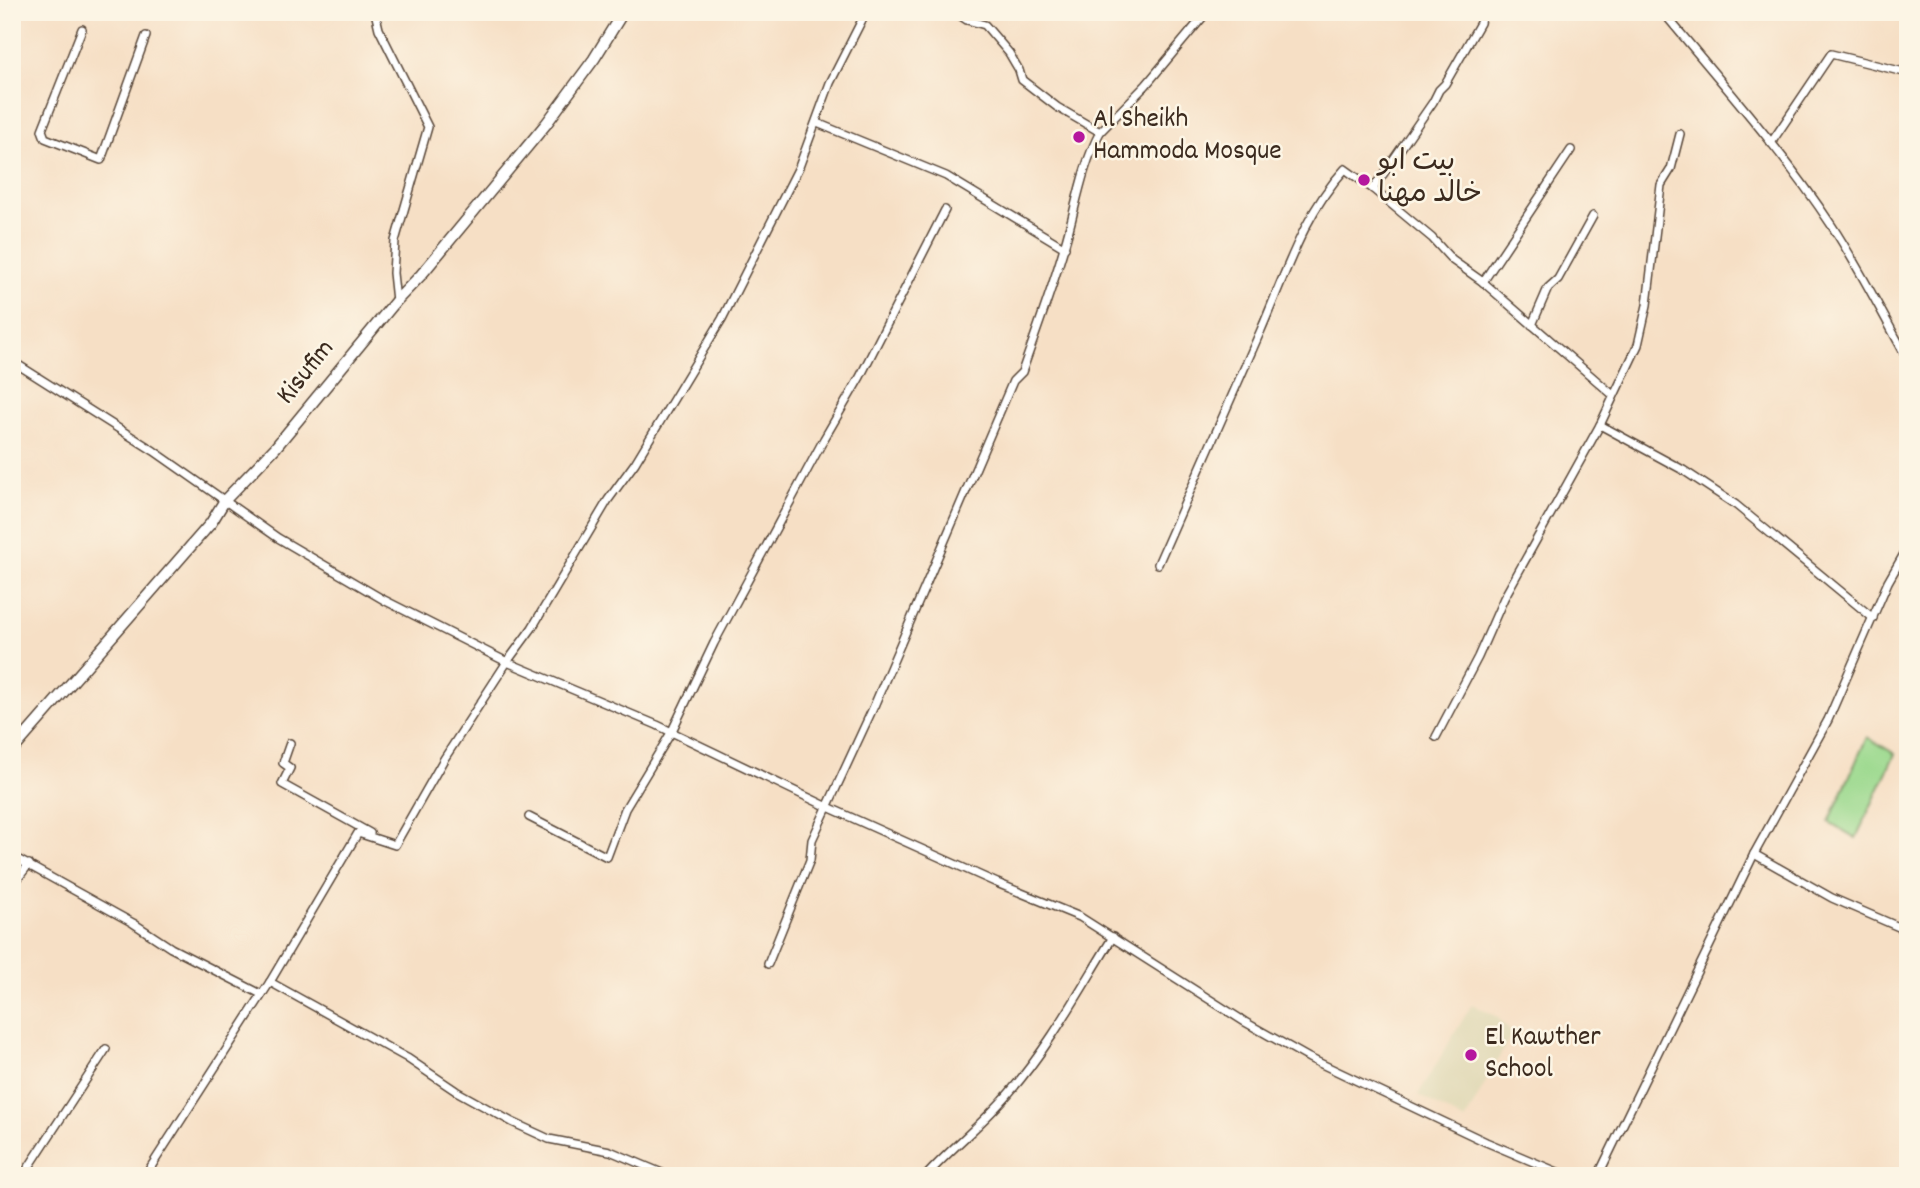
<svg xmlns="http://www.w3.org/2000/svg" width="1920" height="1188" font-family="Dekko,'Playpen Sans Arabic',sans-serif">
	<style>
		.built { fill: #e3dbba }
		.green { fill: #9bd98e; stroke: #6b8256; stroke-width: 2 }
		.lines { fill: none; stroke-linecap: round; stroke-linejoin: round }
		.street-casing { stroke: #574537; stroke-width: 10 }
		.secondary-casing { stroke: #574537; stroke-width: 13 }
		.street { stroke: #fff; stroke-width: 7 }
		.secondary { stroke: #fff; stroke-width: 10 }
		.poi-dot { fill: #b5179e; stroke: #fcf5e5; stroke-width: 2.5 }
		.labels { text-anchor: middle; dominant-baseline: central; stroke-width: 5; stroke-linejoin: round; paint-order: stroke }
		.poi-label { font-size: 28px; fill: #3b2a1e; stroke: #fcf5e5; text-anchor: start }
		.street-label { font-size: 28px; fill: #3b2a1e; stroke: #fcf5e5 }
	</style>
	<rect width="100%" height="100%" fill="#fcf5e5"/>
	<filter id="ink" filterUnits="userSpaceOnUse"><feTurbulence type="fractalNoise" baseFrequency=".0143" numOctaves="2"/><feDisplacementMap in="SourceGraphic" scale="14" xChannelSelector="R" yChannelSelector="G"/><feConvolveMatrix kernelMatrix="1 2 1 2 8 2 1 2 1" color-interpolation-filters="sRGB"/></filter>
	<filter id="wash" filterUnits="userSpaceOnUse"><feTurbulence type="fractalNoise" baseFrequency=".00686" numOctaves="4" result="noise"/><feDisplacementMap in="SourceGraphic" scale="28" xChannelSelector="R" yChannelSelector="G"/><feGaussianBlur stdDeviation="1.57" result="paint"/><feColorMatrix in="noise" values="0 0 0 0 0 0 0 0 0 0 0 0 0 0 0 0 0 1.4 0 .05"/><feComposite in="paint" operator="in"/></filter>
	<g filter="url(#wash)">
		<rect width="100%" height="100%" fill="#f6dfc5"/>
		<path class="built" d="M1472,1004L1497,1017L1512,1033L1465,1121L1418,1095Z"/>
		<path class="green" d="M1867,737L1895,754L1856,838L1829,822Z"/>
	</g>
	<g filter="url(#ink)">
		<g class="lines">
			<g class="street-casing">
				<g id="street">
					<path d="M375,12L379,29L428,127L395,241L393,273L396,301"/>
					<path d="M955,12L967,20L985,25L1009,53L1019,70L1022,80L1057,107L1100,132"/>
					<path d="M1663,12C1721,82 1782,150 1832,226C1860,269 1883,315 1908,360"/>
					<path d="M82,29L42,130L45,138L101,160L146,36"/>
					<path d="M817,123L946,176L1065,248"/>
					<path d="M1771,143L1831,54L1908,73"/>
					<path d="M1373,189L1433,102L1439,90L1445,84L1480,23L1482,12"/>
					<path d="M1483,282L1571,150"/>
					<path d="M1532,325L1548,288L1558,279L1593,216"/>
					<path d="M12,361L154,451L278,538L384,600L507,662L657,725L828,807L997,883L1080,917L1245,1022L1309,1058L1486,1142L1567,1176"/>
					<path d="M1600,425L1683,470L1736,505L1873,618"/>
					<path d="M1158,564C1193,486 1227,408 1261,330C1285,275 1304,213 1345,169L1373,189L1432,238L1452,260L1483,282L1613,395"/>
					<path d="M1436,737L1478,657L1504,598L1600,425L1638,345L1647,305L1661,185L1671,169L1680,134"/>
					<path d="M290,743L283,763L290,768L282,784L370,833"/>
					<path d="M529,817L607,857L625,809L672,731L714,643L824,439L860,377L945,210"/>
					<path d="M1754,854L1832,898L1908,931"/>
					<path d="M12,856L133,923L171,948L261,994"/>
					<path d="M12,886L29,864"/>
					<path d="M768,964L810,860L812,840L874,706L1013,381L1022,372C1037,329 1053,287 1065,244C1076,207 1082,166 1100,132L1146,85L1207,12"/>
					<path d="M270,982L407,1058L456,1091L512,1122L549,1139L610,1151L669,1176"/>
					<path d="M23,1176L106,1049"/>
					<path d="M145,1176L270,982L358,833L395,845L444,759L507,662L532,628L608,500L635,463L722,319L799,167L830,83L866,12"/>
					<path d="M926,1176C952,1147 984,1123 1009,1093C1050,1046 1080,990 1113,937"/>
					<path d="M1598,1176L1754,854L1828,720L1888,582L1908,547"/>
				</g>
			</g>
			<g class="secondary-casing">
				<path id="secondary" d="M12,751L211,523L225,500L275,448L396,301L421,275L546,124L594,59L623,12"/>
			</g>
			<use href="#street" class="street"/>
			<use href="#secondary" class="secondary"/>
		</g>
	</g>
	<g class="poi-dot">
		<circle cx="1079" cy="137" r="7"/>
		<circle cx="1364" cy="180" r="7"/>
		<circle cx="1471" cy="1055" r="7"/>
	</g>
	<g class="labels">
		<g class="poi-label">
			<text x="1093" y="121">Al Sheikh<tspan x="1093" dy="32">Hammoda Mosque</tspan></text>
			<text x="1378" y="164">بيت ابو<tspan x="1378" dy="32">خالد مهنا</tspan></text>
			<text x="1485" y="1039">El Kawther<tspan x="1485" dy="32">School</tspan></text>
		</g>
		<g class="street-label">
			<text transform="translate(307 373) rotate(-51)">Kisufim</text>
		</g>
	</g>
	<rect width="1920" height="1188" fill="none" stroke="#fcf5e5" stroke-width="42"/>
</svg>
